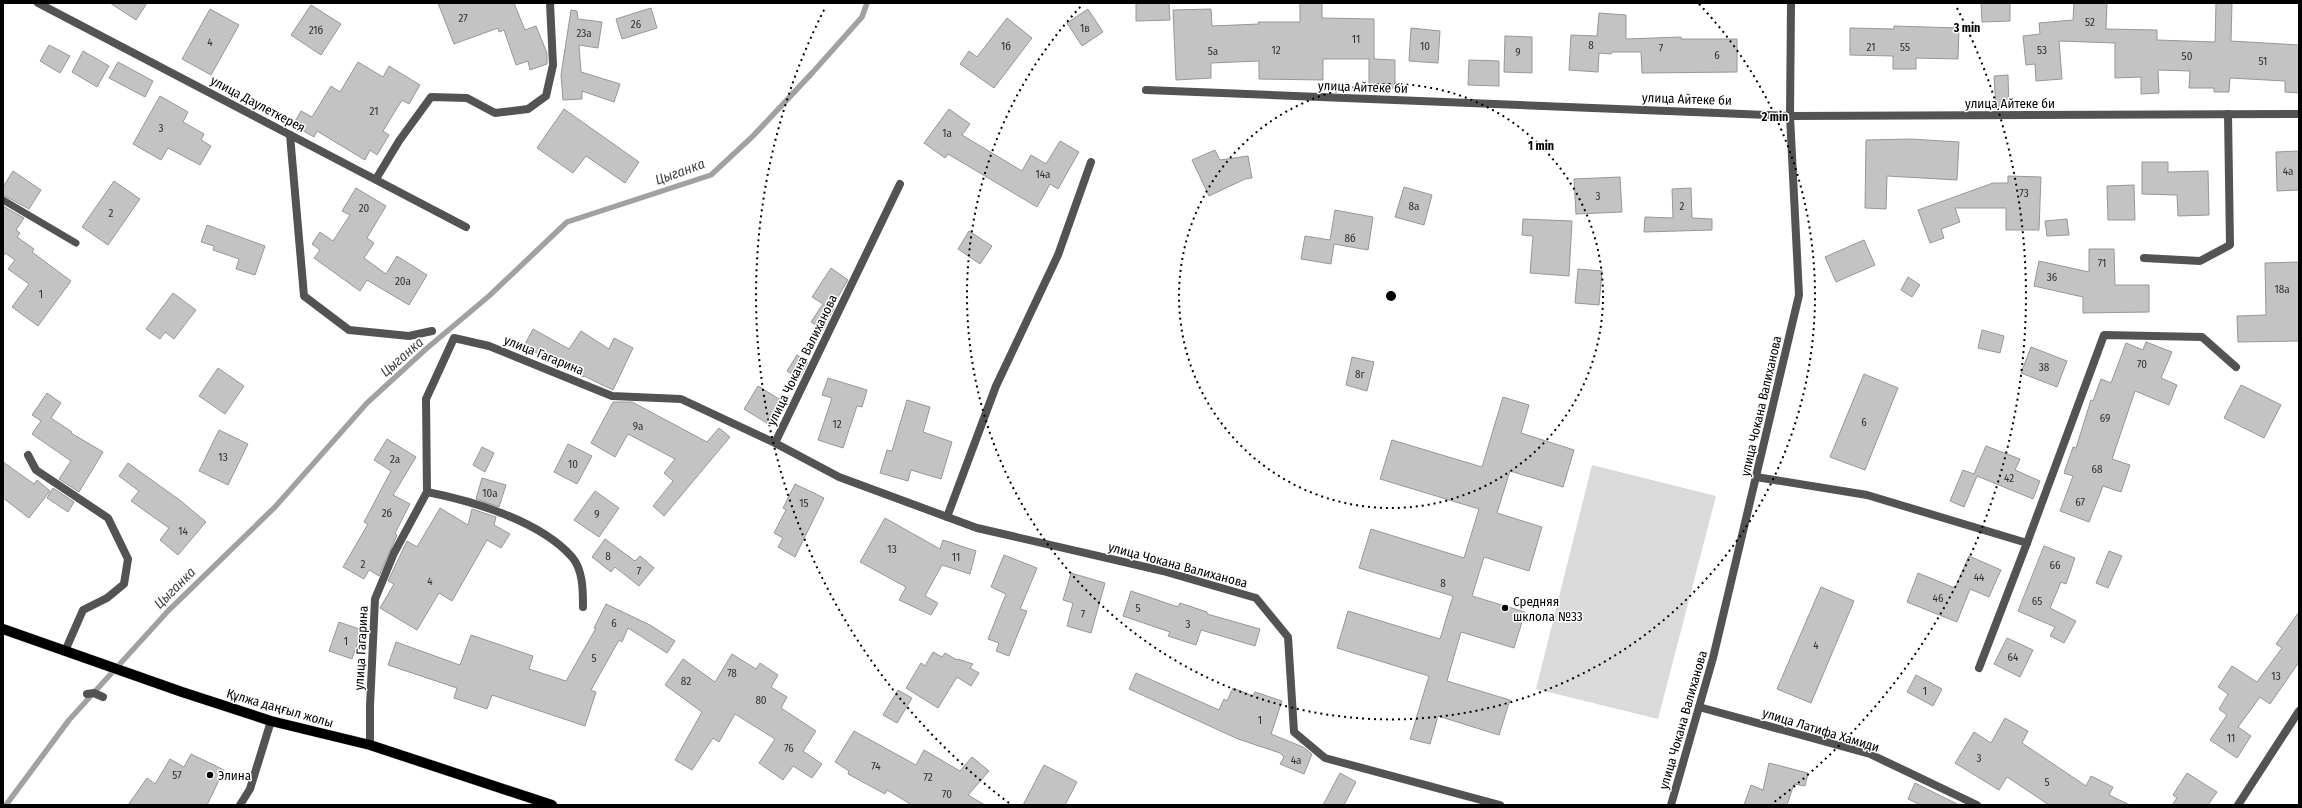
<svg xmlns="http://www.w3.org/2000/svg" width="2302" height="808" font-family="'Fira Sans Condensed',sans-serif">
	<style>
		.green { fill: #dadada }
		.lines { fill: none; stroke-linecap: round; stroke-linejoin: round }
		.stream { stroke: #a1a1a1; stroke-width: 5.5 }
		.building { fill: #c3c3c3; stroke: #979797 }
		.primary-casing { stroke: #dbdbdb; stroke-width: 11 }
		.service { stroke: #535353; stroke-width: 7 }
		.pedestrian { stroke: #535353; stroke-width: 8 }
		.minor { stroke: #535353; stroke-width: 8 }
		.primary { stroke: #000; stroke-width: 10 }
		.ring { fill: none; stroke: #000; stroke-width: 2; stroke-dasharray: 2 4 }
		.poi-dot { fill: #000; stroke: #fff; stroke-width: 1.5 }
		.labels { text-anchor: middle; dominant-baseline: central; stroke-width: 3; stroke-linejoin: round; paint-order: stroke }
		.number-label { font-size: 11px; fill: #313131 }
		.street-label { font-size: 13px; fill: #000; stroke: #fff }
		.poi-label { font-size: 13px; fill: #000; stroke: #fff; text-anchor: start }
		.water-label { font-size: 14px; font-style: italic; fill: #424242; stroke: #fff }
		.centre { fill: #000; stroke: #fff; stroke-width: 2 }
		.ring-label { font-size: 12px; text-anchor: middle; font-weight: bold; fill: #000; stroke: #fff; stroke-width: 3; stroke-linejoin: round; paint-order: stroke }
	</style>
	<rect width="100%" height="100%" fill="#fff"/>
	<path class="green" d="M1592,465L1716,496L1658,719L1536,689Z"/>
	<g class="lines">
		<path class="stream" d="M6,805L69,720L168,611L275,507L367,403L426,349L489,296L567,222L711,175L753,136L813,72L862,17L867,3"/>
	</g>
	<g class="building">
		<path d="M110,3H147L136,20Z"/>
		<path d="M438,3H514L525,30L536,26L547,53V64L530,70L528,61L516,65L504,30L499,32L498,28L454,44Z"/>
		<path d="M1136,3H1169L1170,20L1136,21Z"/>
		<path d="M1300,3H1322V18L1374,19V59L1395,60V88H1369V59H1323V80L1259,79V61L1211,63V78L1176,80L1173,10L1211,9L1212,26L1259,24L1258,22H1300Z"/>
		<path d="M1981,3H2010V21L1982,22Z"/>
		<path d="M2074,3H2107L2106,29L2157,30V40L2215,42L2216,3H2232L2231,41L2299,45V93L2285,92V81L2230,78L2229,92H2214V88H2189L2190,71L2158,70L2159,93L2141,94V77L2115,78V43L2059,41L2062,79L2036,81L2035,64L2026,65L2023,36L2040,34L2039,23L2073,20Z"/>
		<path d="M311,5L341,24L321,55L291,35Z"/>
		<path d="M651,8L657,28L622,39L616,19Z"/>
		<path d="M210,9L239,25L211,75L182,59Z"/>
		<path d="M1088,9L1103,32L1082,46L1067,23Z"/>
		<path d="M571,10L577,11L578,19L602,22L598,48L579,45L581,72L620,84L614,102L582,91V99L563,100L561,75Z"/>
		<path d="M1599,13L1626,15V39L1681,37V39H1737V72L1642,73L1641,52H1612L1611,54L1599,53L1598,72L1569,70L1571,35L1597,36Z"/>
		<path d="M1007,18L1032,38L994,88L960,64L969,51L977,57Z"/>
		<path d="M1894,26L1959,28L1958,59L1916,58V69H1893V56L1850,55V28L1894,29Z"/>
		<path d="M1411,28L1440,31L1438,63L1409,61Z"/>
		<path d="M1505,36L1532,37V73L1504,72Z"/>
		<path d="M49,45L70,56L60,73L40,61Z"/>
		<path d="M83,51L109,66L97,87L72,72Z"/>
		<path d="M1469,60L1499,61V86L1468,85Z"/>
		<path d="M118,62L153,81L145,97L109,78Z"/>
		<path d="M358,62L383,77L389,66L420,85L409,104L402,100L383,131L389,135L377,155L370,150L365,160L317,131L314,137L293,125L301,111L312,117L331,86L340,92Z"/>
		<path d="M2008,75L2009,106H1996L1994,76Z"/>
		<path d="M160,96L188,112L183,122L204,134L201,140L211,146L200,165L168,148L161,160L133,144Z"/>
		<path d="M564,109L639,162L625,183L586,156L573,173L537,148Z"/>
		<path d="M949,109L970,124L962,135L1022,171L1031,155L1046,164L1060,141L1079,152L1058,189L1050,184L1037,207L948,154L945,158L924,143Z"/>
		<path d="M1910,139L1959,142L1957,180L1887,176L1886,209L1865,208L1866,140Z"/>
		<path d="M1215,150L1220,160L1248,156L1252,178L1245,179L1209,196L1192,160Z"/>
		<path d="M2299,151V190L2277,191L2276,152Z"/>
		<path d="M2142,162H2168V172L2208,171L2209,215L2178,216L2177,195L2142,194Z"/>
		<path d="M13,171L41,190L29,209L3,195V187Z"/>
		<path d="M2008,176L2041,177L2039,230H2006V208H1955L1960,222L1941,229L1944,238L1930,243L1918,210L1993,183H2008Z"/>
		<path d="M1620,177L1622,212L1576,214L1574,179Z"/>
		<path d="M114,181L140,199L108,245L82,227Z"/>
		<path d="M2134,185L2135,220H2108L2107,186Z"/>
		<path d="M1404,187L1432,195L1424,225L1395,217Z"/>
		<path d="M356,188L386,206L367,238L374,243L364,258L386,274L397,256L427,275L409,305L367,280L360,291L314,258L320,250L312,244L320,232L333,241L350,215L342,211Z"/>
		<path d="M1691,188L1692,218L1712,219V230L1644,232L1645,217L1673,218L1672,189Z"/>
		<path d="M3,206L24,218L16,230L20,233L17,237L34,249L32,252L71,281L38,326L12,307L29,284L8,269L15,260L5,253L3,257Z"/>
		<path d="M1335,210L1373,217L1368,250L1334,244L1331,264L1301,259L1305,236L1330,240Z"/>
		<path d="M1523,219L1572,221L1569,276L1530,273L1533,236L1522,235Z"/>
		<path d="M2067,219L2069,235L2047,236L2045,221Z"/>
		<path d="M207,225L265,246L255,275L236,269L239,259L213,250L214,246L201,242Z"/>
		<path d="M969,231L992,246L980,264L958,249Z"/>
		<path d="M1864,240L1875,265L1836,282L1825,257Z"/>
		<path d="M2089,249H2114L2115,285H2149V312L2083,313V297L2034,286L2039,261L2089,272Z"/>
		<path d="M2299,262V341L2238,342L2237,316L2266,315L2265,263Z"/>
		<path d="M831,268L848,280L832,307L834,308L823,330L811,322L823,304L812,297Z"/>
		<path d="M1578,269L1602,271L1599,305L1575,303Z"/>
		<path d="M1908,277L1920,285L1912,297L1901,290Z"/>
		<path d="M173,293L196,310L174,339L165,332L160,339L146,329Z"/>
		<path d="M533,329L569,349L581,331L609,349L614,338L633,348L613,390L584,376L583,377L548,354L546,358L524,346Z"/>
		<path d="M1982,330L2004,336L2000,353L1978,348Z"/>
		<path d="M2146,342L2172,352L2161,378L2177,385L2169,405L2135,391L2112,459L2130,465L2121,492L2103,486L2089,522L2060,511L2073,476L2064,473L2073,447L2076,448L2091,400L2093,401L2101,379L2111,383L2126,343L2143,350Z"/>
		<path d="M2031,347L2067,361L2057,387L2021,373Z"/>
		<path d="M797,355L808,362L799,379L787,371Z"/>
		<path d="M1352,357L1374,362L1367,391L1346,385Z"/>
		<path d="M218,368L244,386L225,414L199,396Z"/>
		<path d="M1864,374L1898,388L1865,470L1830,457Z"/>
		<path d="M828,378L867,390L862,407L857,406L843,448L818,440L832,398L822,395Z"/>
		<path d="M2241,385L2281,405L2264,438L2224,418Z"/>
		<path d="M758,386L784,402L770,425L744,409Z"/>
		<path d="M47,393L61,403L51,418L72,432L71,433L103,452L79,492L59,479L71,461L32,434L41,421L32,415Z"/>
		<path d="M1503,397L1529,405L1521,433L1574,450L1563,487L1510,471L1497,513L1542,527L1529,571L1484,557L1472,596L1525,612L1514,648L1461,632L1447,681L1510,700L1499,735L1438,716L1430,744L1410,739L1429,676L1337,648L1348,611L1440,639L1453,596L1359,568L1371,529L1464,558L1479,509L1380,479L1392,440L1482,467Z"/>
		<path d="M907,400L930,407L923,432L952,442L941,479L911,470L908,481L880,473L887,450L892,451Z"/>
		<path d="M613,402H632L707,442L719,428L730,437L664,516L653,506L673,481L664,473L675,459L628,434L615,457L591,443Z"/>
		<path d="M219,430L248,444L228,485L199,471Z"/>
		<path d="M387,439L416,457L393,495L410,504L395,533L397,535L379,576L369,570L364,579L343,567L368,524L364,522L391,471L374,460Z"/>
		<path d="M568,444L592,456L577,484L554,472Z"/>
		<path d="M1986,446L2020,459L2015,470L2040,481L2033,499L1977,476L1964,507L1950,501L1963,470L1974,474Z"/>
		<path d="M482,447L494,453L485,472L473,465Z"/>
		<path d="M3,462L34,484L37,480L50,491L29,518L3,498Z"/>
		<path d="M128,463L181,501L206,522L178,555L160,540L169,528L131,501L139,491L119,476Z"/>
		<path d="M482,478L506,485L499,507L476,499Z"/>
		<path d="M795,484L824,498L795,557L778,547L783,538L774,533L786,510L783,508Z"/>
		<path d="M53,488L74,502L68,512L47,498Z"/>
		<path d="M595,491L619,508L599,537L574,520Z"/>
		<path d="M440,508L468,525L472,509L496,517L494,525L510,534L501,548L487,540L452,601L439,593L417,630L380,608L394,584L388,581L407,541L417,547Z"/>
		<path d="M885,518L940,549L943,540L976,551L970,574L942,565L925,596L938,603L931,615L899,600L906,587L860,562Z"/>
		<path d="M605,539L635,561L640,556L654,568L639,586L615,567L611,572L592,557Z"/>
		<path d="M2044,546L2075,558L2066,584L2061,582L2050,608L2076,621L2064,643L2050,636L2055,627L2018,611Z"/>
		<path d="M2109,551L2122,556L2108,588L2096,583Z"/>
		<path d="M1004,555L1037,568L1020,609L1027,611L1009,656L996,651L999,643L988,639L1006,594L991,587Z"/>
		<path d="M1969,556L2001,570L1989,597L1970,589L1957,622L1907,602L1918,573L1955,588Z"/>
		<path d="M1071,573L1105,583L1091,633L1067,626L1073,603L1063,600Z"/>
		<path d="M1821,587L1854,601L1811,703L1777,689Z"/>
		<path d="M1131,591L1178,607L1180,603L1207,612V614L1260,629L1255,646L1201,630L1196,645L1168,636L1170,632L1123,616Z"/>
		<path d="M606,604L650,625L675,641L667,653L628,628L622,642L619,640L591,690L596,692L585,726L492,695L487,709L454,698L457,688L388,665L396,642L460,665L471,635L533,656L529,669L566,681L596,628H594Z"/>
		<path d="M2299,612V662L2270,704L2260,697L2238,727L2251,736L2237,758L2210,740L2227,715L2219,709L2228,694L2218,687L2232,666L2257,682L2282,648L2276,644Z"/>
		<path d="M339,622L362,630L352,659L329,651Z"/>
		<path d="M2007,638L2033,650L2020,677L1994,664Z"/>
		<path d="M933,652L942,657L945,653L957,660L958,659L973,664L970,668L979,673L971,686L957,677L938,708L906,688L921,663L925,666Z"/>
		<path d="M732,654L756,669L760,663L778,675L771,687L787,697L781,708L816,731L803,751L822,764L812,778L793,766L783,780L759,763L775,739L735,714L719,742L713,738L692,770L675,760L702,712L665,685L683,659L715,682Z"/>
		<path d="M1136,673L1219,710L1224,699L1227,701L1233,688L1253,696L1255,692L1282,701L1271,734L1303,747L1312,754L1304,774L1280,764L1284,757L1280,753L1238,739L1129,689Z"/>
		<path d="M1916,675L1942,689L1933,706L1907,692Z"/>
		<path d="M898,690L912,698L897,723L883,715Z"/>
		<path d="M2005,718L2028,731L2022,743L2086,786L2091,776L2113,787L2109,795L2130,805H2049L2007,777L1999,790L1955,763L1974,732L1991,743Z"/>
		<path d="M854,731L916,765L924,750L960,771L972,757L989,771L968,795L985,805H912L887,790L885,794L848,774L849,771L835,762Z"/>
		<path d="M191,754L224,770L207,805H128L147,778L155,784L170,759L184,767Z"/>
		<path d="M1769,763L1808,773L1805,786L1794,784L1787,805H1744L1751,785L1763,790Z"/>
		<path d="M1044,765L1077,782L1065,805H1023Z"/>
		<path d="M1340,773L1356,782L1344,805H1323Z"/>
		<path d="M2187,773L2217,792L2208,805H2172L2177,798L2173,795Z"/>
		<path d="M1915,783L1959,805H1921L1908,799Z"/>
	</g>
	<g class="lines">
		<g class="primary-casing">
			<path id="primary" d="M3,629L182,692L271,721L370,745L552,805"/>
		</g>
		<path class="service" d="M3,200L76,243"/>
		<path class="pedestrian" d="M87,694L94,693L103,697"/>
		<g class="minor">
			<path d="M38,3L466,227"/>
			<path d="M1146,90L1790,116L2299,114"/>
			<path d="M290,135L304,296L349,330L409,336L432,331"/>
			<path d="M376,179L399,141L431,97L467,98L495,113L528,109L546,96L553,65L550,3"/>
			<path d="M900,184L775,443L839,477L977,528L1163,571L1256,598L1288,637L1294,732L1325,758L1500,805"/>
			<path d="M2144,258L2200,261L2230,245L2228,114"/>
			<path d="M28,455L36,470L108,518L128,559L124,584L107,598L83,610L65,651"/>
			<path d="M1756,477L1867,495L2027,543L1979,668"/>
			<path d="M427,492C473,501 540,521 572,557C583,570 583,590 583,607"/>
			<path d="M947,517L996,386L1058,255L1091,162"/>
			<path d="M2027,543L2104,335L2202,337L2236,367"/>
			<path d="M1699,707L1870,754L1977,805"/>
			<path d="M370,745V706L375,599L394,553L427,492L426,399L454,338L489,346L612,396L681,399L775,443"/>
			<path d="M240,805L250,789L271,721"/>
			<path d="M1671,805L1713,658L1799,295L1790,116L1791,3"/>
			<path d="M2238,805L2299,711"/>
		</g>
		<use href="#primary" class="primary"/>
	</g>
	<g class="ring">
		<circle cx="1391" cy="296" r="212"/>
		<path d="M1699 4A424 424 0 1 1 1083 4"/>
		<path d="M1009 803A635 635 0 0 1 825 8M1957 8A635 635 0 0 1 1773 803"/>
	</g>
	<g class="poi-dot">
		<circle cx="1505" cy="608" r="4"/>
		<circle cx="210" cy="775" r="4"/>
	</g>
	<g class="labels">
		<g class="number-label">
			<text x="463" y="18">27</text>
			<text x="2090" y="22">52</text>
			<text x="636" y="24">26</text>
			<text x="1085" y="28">1в</text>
			<text x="316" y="30">21б</text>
			<text x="584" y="33">23а</text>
			<text x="1356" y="39">11</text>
			<text x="210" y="42">4</text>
			<text x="1591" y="45">8</text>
			<text x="1006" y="46">1б</text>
			<text x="1425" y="46">10</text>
			<text x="1871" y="47">21</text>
			<text x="1905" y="47">55</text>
			<text x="1661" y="48">7</text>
			<text x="1276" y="50">12</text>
			<text x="2042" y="50">53</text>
			<text x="1213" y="51">5а</text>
			<text x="1518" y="52">9</text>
			<text x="1717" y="55">6</text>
			<text x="2187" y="56">50</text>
			<text x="2263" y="61">51</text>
			<text x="374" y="111">21</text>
			<text x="161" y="128">3</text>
			<text x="947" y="133">1а</text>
			<text x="2288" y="171">4а</text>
			<text x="1043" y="174">14а</text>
			<text x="2024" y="193">73</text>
			<text x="1598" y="196">3</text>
			<text x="1414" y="206">8а</text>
			<text x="1682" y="206">2</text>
			<text x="364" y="208">20</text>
			<text x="111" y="213">2</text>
			<text x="1350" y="238">8б</text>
			<text x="2102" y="263">71</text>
			<text x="2052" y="277">36</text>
			<text x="403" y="281">20а</text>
			<text x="2282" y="289">18а</text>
			<text x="41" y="294">1</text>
			<text x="2142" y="364">70</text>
			<text x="2044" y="367">38</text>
			<text x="1360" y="374">8г</text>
			<text x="2105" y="418">69</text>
			<text x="1864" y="422">6</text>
			<text x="837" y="424">12</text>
			<text x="638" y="426">9а</text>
			<text x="223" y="457">13</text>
			<text x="395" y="459">2а</text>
			<text x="573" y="464">10</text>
			<text x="2097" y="469">68</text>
			<text x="2009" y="478">42</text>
			<text x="490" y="493">10а</text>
			<text x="2080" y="502">67</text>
			<text x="804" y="503">15</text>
			<text x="387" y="513">2б</text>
			<text x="597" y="514">9</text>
			<text x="183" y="531">14</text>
			<text x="892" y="549">13</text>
			<text x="608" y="556">8</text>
			<text x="956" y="557">11</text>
			<text x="363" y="564">2</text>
			<text x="2055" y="565">66</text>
			<text x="639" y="571">7</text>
			<text x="1979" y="577">44</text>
			<text x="430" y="581">4</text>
			<text x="1443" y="583">8</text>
			<text x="1938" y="598">46</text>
			<text x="2037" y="601">65</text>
			<text x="1138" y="608">5</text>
			<text x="1083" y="614">7</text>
			<text x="614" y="623">6</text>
			<text x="1188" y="624">3</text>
			<text x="346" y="641">1</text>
			<text x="1816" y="645">4</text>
			<text x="2013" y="657">64</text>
			<text x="594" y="658">5</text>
			<text x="732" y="673">78</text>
			<text x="2276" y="676">13</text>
			<text x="686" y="681">82</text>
			<text x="1925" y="691">1</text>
			<text x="761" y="700">80</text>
			<text x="1260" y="720">1</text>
			<text x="2231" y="738">11</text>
			<text x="789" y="748">76</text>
			<text x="1979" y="758">3</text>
			<text x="1296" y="760">4а</text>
			<text x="876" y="766">74</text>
			<text x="177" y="775">57</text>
			<text x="928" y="777">72</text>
			<text x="2047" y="782">5</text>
			<text x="947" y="794">70</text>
		</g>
		<g class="street-label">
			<text transform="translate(1363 87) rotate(2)">улица Айтеке би</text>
			<text transform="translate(1687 99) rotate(2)">улица Айтеке би</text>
			<text x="2010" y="103">улица Айтеке би</text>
			<text transform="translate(258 104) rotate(28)">улица Даулеткерея</text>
			<text transform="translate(544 355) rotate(22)">улица Гагарина</text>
			<text transform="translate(802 360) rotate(-64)">улица Чокана Валиханова</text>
			<text transform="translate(1761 406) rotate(-77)">улица Чокана Валиханова</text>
			<text transform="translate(1178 565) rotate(15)">улица Чокана Валиханова</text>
			<text transform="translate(361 648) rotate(-87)">улица Гагарина</text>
			<text transform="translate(280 708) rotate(16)">Құлжа даңғыл жолы</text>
			<text transform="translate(1683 720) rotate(-74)">улица Чокана Валиханова</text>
			<text transform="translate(1821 730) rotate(17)">улица Латифа Хамиди</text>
		</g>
		<g class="poi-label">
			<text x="1513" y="601">Средняя<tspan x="1513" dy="15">шклола №33</tspan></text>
			<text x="218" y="775">Элина</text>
		</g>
		<g class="water-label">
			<text transform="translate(680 172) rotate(-20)">Цыганка</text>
			<text transform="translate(402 357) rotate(-41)">Цыганка</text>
			<text transform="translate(175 588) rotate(-45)">Цыганка</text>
		</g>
	</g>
	<circle cx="1391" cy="296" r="6" class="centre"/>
	<g class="ring-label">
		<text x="1967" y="32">3 min</text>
		<text x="1775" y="121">2 min</text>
		<text x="1541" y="150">1 min</text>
	</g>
	<rect width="2302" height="808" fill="none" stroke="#000000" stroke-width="8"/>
</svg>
